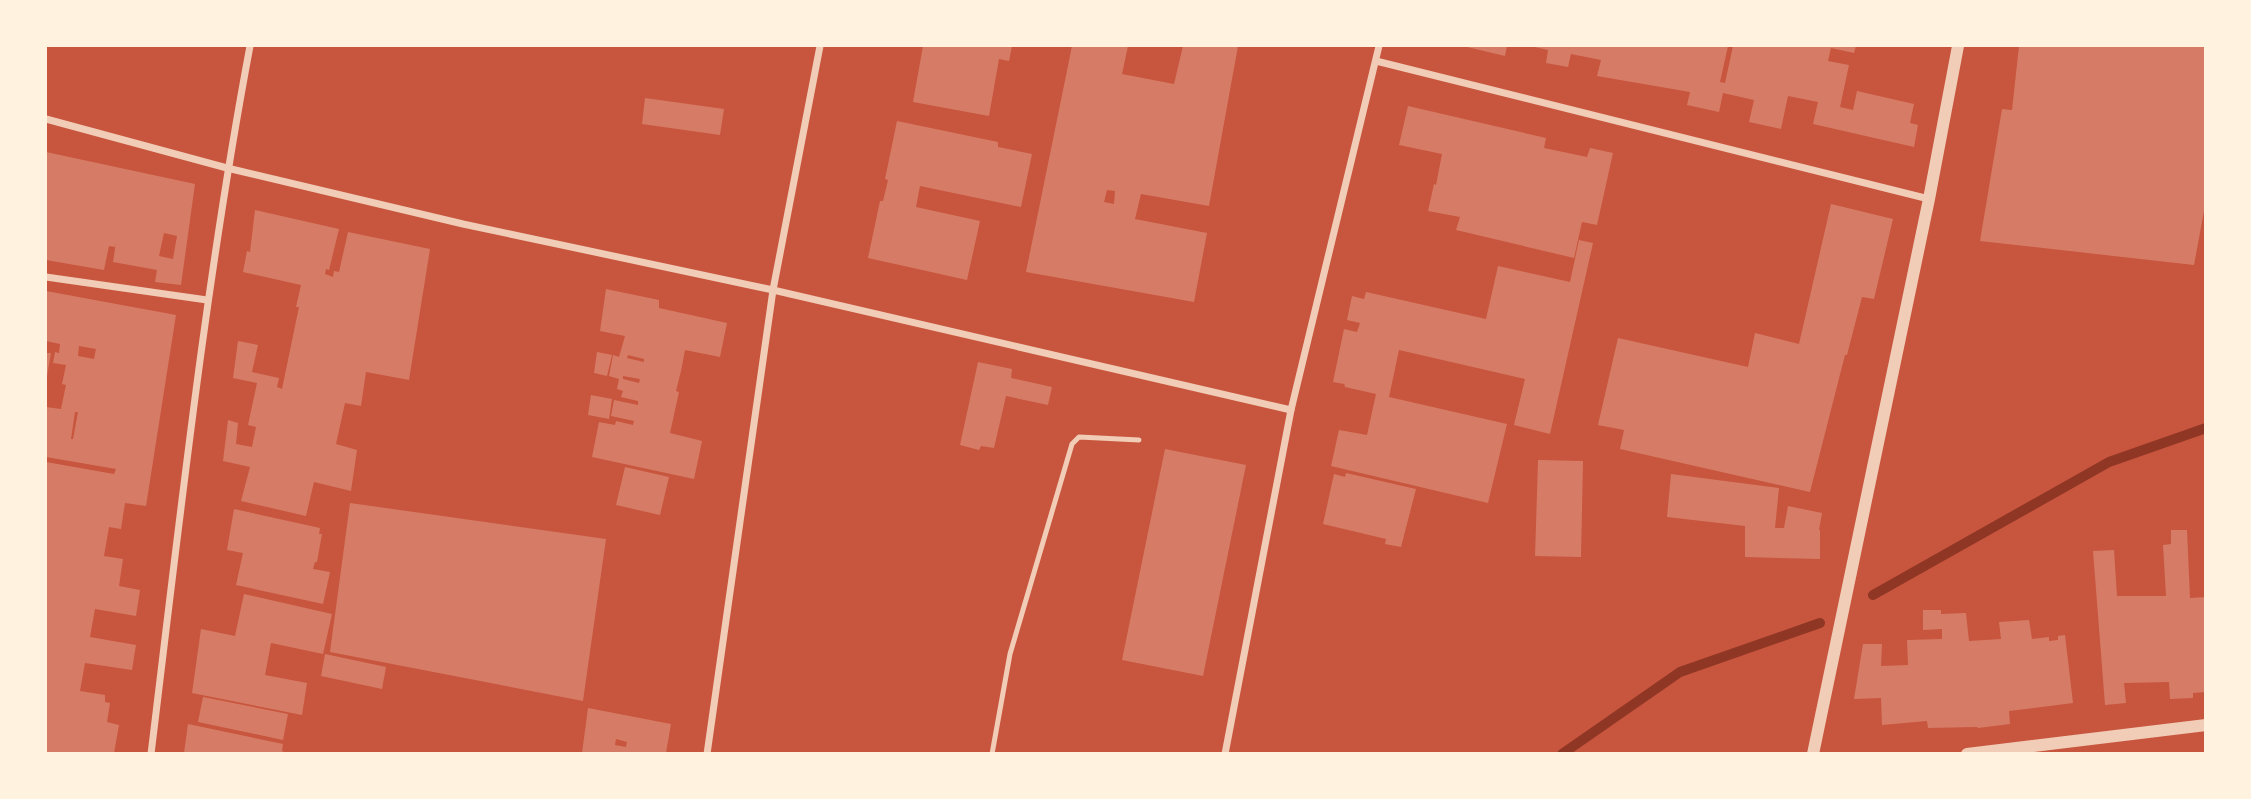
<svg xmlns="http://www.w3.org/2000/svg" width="2251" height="799" font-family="'Nunito Sans',sans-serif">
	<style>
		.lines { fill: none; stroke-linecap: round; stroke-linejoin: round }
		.stream { stroke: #8f3625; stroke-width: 10 }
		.building { fill: #d67c66; fill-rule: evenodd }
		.service { stroke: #f1ccb7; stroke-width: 5 }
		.minor { stroke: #f1ccb7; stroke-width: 7 }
		.tertiary { stroke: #f1ccb7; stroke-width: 12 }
	</style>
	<rect width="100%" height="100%" fill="#c8553d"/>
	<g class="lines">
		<g class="stream">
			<path d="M1873,595L2109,462L2206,428"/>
			<path d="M1562,754L1680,672L1820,623"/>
		</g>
	</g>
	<g class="building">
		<path d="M923,46H1012L1009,61L999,59L989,116L913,102Z"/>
		<path d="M1072,46H1128L1122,74L1174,84L1183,46H1238L1209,206L1141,194L1135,219L1207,233L1194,302L1026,272ZM1107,190L1115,191L1114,204L1104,202Z"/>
		<path d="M1463,46H1507L1505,56Z"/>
		<path d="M1530,46H1728L1720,82L1725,83L1733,46H1856L1854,53L1831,48L1828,61L1849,65L1840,107L1853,110L1857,91L1914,104L1910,123L1918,125L1914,147L1813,124L1818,102L1788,96L1781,129L1749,122L1754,100L1723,93L1719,112L1687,105L1690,92L1597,76L1601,60L1571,54L1568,67L1546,63L1548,50Z"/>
		<path d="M2019,46H2206V200L2194,265L1980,241L2002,109L2012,110Z"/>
		<path d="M645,98L724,109L720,135L642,124Z"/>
		<path d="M1408,106L1546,138L1544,148L1587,157L1590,148L1613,153L1597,225L1582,222L1574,258L1456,230L1460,217L1428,211L1434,184L1436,185L1442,154L1399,145Z"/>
		<path d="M897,121L998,142V147L1032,154L1021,207L920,186L916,207L980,221L967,280L868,258L880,201H883L888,180L885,179Z"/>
		<path d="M46,152L195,184L181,285L155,282L157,270L113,262L116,242L115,247L109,246L104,270L46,260ZM164,233L177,236L173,259L159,256Z"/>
		<path d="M1831,204L1893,219L1874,299L1862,297L1847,355H1845L1810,492L1620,449L1624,430L1598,425L1618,338L1748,367L1755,333L1799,344Z"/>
		<path d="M255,210L339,229L329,270L326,269L325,274L333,277L334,271L339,272L348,232L430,249L409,380L366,372L361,406L345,403L336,444L357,450L351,491L314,482L306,516L241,501L250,467L223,461L228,420L238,423L236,444L252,447L256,427L248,425L257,383L233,378L238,341L258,345L252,372L279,378L277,387L282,389L299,307H296L301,285L243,272L247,251L250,252Z"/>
		<path d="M1579,240L1593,243L1550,434L1514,425L1525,379L1399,350L1389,397L1507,424L1488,503L1331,466L1339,430L1367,435L1376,394L1345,387L1344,383V384L1333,382L1344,329L1357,332L1360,323L1347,320L1352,296L1364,299L1366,292L1486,319L1498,266L1570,282Z"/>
		<path d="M606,289L659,300V308L727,323L720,357L685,350L681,371L676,391L679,392L670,433L702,441L694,479L592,457L599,422L615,425L616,421L633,425L634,421L611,416L614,400L638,405V401L621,397L623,391L617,389L619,379L609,376L613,355L619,357L625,336L600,331ZM628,355L644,359V362L627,358ZM623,376L640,379L639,383L623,379Z"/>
		<path d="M46,291L176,315L146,506L125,503L121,529L109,527L104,556L123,559L119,586L140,590L136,616L95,609L90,637L136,645L132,670L85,663L80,691L105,695V702L110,703L107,722L119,725L114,753H46V462L114,474L116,469L46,457V407L61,409L66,385L62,384L66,365L53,363L55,352L59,353L60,344L46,341ZM79,346L96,349L94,359L78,356ZM75,412H78L73,439H71Z"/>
		<path d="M597,352L612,355L607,376L594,373Z"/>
		<path d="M46,353H51L47,376H46Z"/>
		<path d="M978,362L1012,369L1011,378L1052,387L1048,405L1006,396L994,448L981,446L979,450L960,445Z"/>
		<path d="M591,395L612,399L609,419L588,415Z"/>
		<path d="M1165,449L1246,465L1203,676L1122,660Z"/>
		<path d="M1538,460L1583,461L1581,557L1535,556Z"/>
		<path d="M625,467L669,477L660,515L616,505Z"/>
		<path d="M1346,473L1416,489L1401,547L1385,544L1386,539L1323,524L1334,474L1345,477Z"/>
		<path d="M1671,474L1779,488L1775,528H1784L1788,506L1822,513L1819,530H1820V559L1745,557V526L1667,517Z"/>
		<path d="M350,503L606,539L583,701L330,652Z"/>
		<path d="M234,509L320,528L319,534H322L317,562H315L313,569L330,572L323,604L236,585L243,553L227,550Z"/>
		<path d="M2171,530H2187L2190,598L2206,597V692L2193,693V698L2170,699L2169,682L2124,683L2126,703L2105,705L2093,551L2114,550L2117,596H2166L2163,545L2171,544Z"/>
		<path d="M244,594L332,614L323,654L271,643L265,675L307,683L302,715L192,693L201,629L235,636Z"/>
		<path d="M1923,610H1941V614L1966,613L1969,641L2001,639L1999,622L2029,620L2032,639L2049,637V641L2058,640V636L2065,635L2073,703L2009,711L2010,724L1978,728L1977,727L1928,728L1927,721L1882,725L1881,698L1854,699L1863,644H1882L1881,666L1908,665L1907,640L1942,639V629L1923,630Z"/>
		<path d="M325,654L386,667L382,689L321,676Z"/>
		<path d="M203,697L288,714L283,740L198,722Z"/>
		<path d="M588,708L671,724L666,753H582ZM616,739L627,742L626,747L615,745Z"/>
		<path d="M188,724L283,744L282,751L286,753H184Z"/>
	</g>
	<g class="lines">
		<path class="service" d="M992,754L1010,654L1072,444L1079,437L1139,440"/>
		<g class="minor">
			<path d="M1376,61L1929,199"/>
			<path d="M46,119L227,168L463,224L773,290L1291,410"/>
			<path d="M46,277L207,300"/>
			<path d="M151,754C180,517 206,280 250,46"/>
			<path d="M707,754L773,290L820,46"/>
			<path d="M1225,754L1291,410L1379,46"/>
		</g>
		<g class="tertiary">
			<path d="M1813,754L1929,199L1958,46"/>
			<path d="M1967,754L2206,725"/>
		</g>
	</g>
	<rect width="2251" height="799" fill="none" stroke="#fff3e0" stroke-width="94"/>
</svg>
